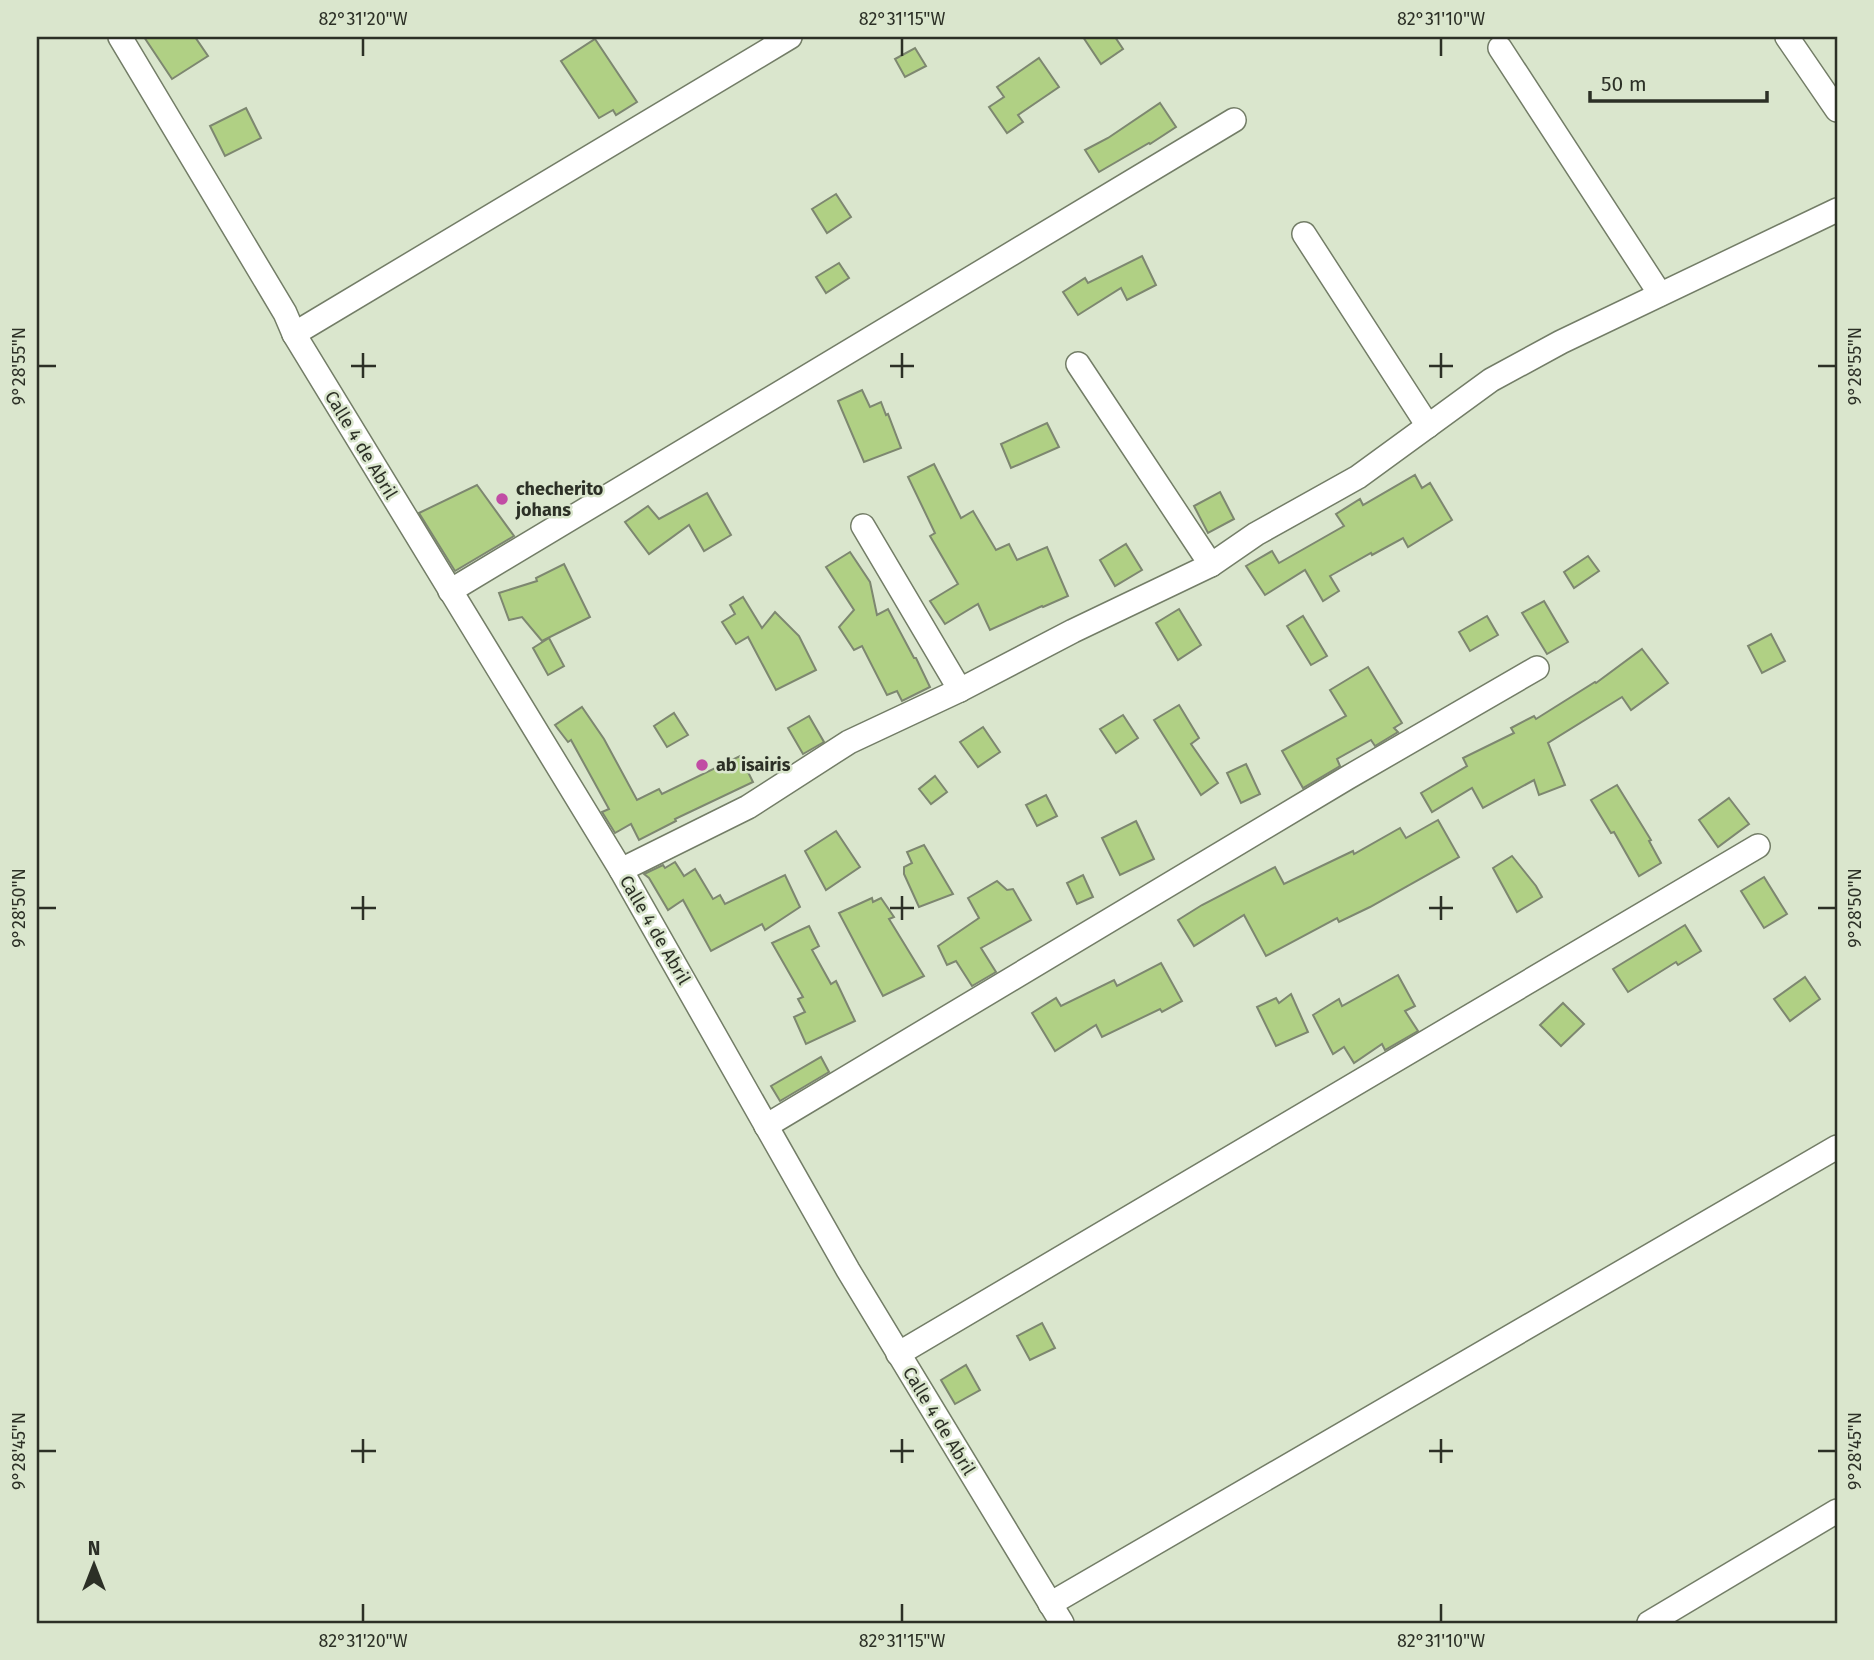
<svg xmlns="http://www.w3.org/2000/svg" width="1874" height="1660" font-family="'Fira Sans',sans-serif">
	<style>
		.building { fill: #b0d084; stroke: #7d8770; stroke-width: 2 }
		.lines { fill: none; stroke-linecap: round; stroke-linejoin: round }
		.street-casing { stroke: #737d67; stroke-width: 26 }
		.street { stroke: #fff; stroke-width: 23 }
		.ticks { fill: none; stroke: #2c3026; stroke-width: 2.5 }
		.poi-dot { fill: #c14ca4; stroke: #dae6cd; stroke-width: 2.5 }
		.labels { text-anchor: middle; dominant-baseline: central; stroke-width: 5; stroke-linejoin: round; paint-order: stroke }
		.street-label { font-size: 18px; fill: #2c3026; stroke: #dae6cd }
		.poi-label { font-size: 18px; font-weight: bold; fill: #2c3026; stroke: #dae6cd; text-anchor: start }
		.neatline { fill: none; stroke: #2c3026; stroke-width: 2.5 }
		.ticks-label { font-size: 18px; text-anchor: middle; fill: #2c3026 }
	</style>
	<rect width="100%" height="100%" fill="#dae6cd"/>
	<g class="building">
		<path d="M144,37H195L208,56L172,79Z"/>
		<path d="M1083,37H1115L1123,49L1101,64Z"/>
		<path d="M595,39L637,102L616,115L613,110L599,118L561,61Z"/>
		<path d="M915,48L926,66L905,77L895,59Z"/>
		<path d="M1039,58L1059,87L1018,115L1023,122L1007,133L989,107L1004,97L997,87Z"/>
		<path d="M1160,103L1176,127L1150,144L1149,143L1099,172L1085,150L1108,138Z"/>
		<path d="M246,108L261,138L225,156L210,126Z"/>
		<path d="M836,194L851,217L827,233L812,209Z"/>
		<path d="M1142,256L1156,285L1127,300L1121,288L1078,315L1063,292L1085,278L1088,283Z"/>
		<path d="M839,263L849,278L826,293L816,277Z"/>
		<path d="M862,390L870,407L881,402L886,415L888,414L901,448L864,462L838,401Z"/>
		<path d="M1047,423L1059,447L1011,468L1001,444Z"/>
		<path d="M934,464L961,518L973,511L996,550L1009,544L1017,560L1047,547L1068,596L1043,607L1042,606L990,630L978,604L945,624L930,601L958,584L930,536L935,533L908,477Z"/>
		<path d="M1415,475L1422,488L1430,483L1452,520L1408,547L1403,538L1372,555L1371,553L1330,576L1339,591L1323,601L1305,570L1265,595L1246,566L1272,551L1279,563L1344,526L1336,514L1360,499L1363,505Z"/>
		<path d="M477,485L514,536L455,571L419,513Z"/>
		<path d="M1220,492L1234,519L1208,533L1194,506Z"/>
		<path d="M707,493L731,535L704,551L689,525L649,554L625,522L648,506L659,519Z"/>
		<path d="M1126,544L1142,570L1115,586L1100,560Z"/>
		<path d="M850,552L870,582L877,615L888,609L914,658H916L930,687L902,701L897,691L887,695L862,646L854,650L839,627L854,610L826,567Z"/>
		<path d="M1588,556L1599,571L1574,588L1564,572Z"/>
		<path d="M564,564L590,617L542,641L522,617L509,620L499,593L537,581L536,578Z"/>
		<path d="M743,597L762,628L775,612L799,636L816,670L776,690L748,637L736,644L722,622L735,614L730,605Z"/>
		<path d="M1544,601L1568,642L1547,654L1522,613Z"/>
		<path d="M1179,609L1201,645L1178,660L1156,623Z"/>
		<path d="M1303,616L1327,656L1311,665L1287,626Z"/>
		<path d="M1487,616L1498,635L1470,651L1459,632Z"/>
		<path d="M1771,634L1785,661L1762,673L1748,646Z"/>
		<path d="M549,638L564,666L548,675L533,648Z"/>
		<path d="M1642,649L1668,683L1631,710L1622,697L1548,743L1565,785L1539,795L1534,780L1483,808L1472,788L1432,812L1421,793L1467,766L1463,758L1514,733L1511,728L1534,716L1536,719L1595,682L1596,683Z"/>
		<path d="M1368,667L1402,723L1394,728L1398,732L1375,746L1371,740L1337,759L1340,766L1303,788L1282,751L1346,716L1330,690Z"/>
		<path d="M1179,705L1199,738L1191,744L1218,783L1201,795L1154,720Z"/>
		<path d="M582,707L604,739L637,800L659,789L662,794L740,756L753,782L675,819L676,821L639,840L631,824L615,833L602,812L609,809L571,740L568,742L555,725Z"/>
		<path d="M674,713L688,735L667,747L654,726Z"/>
		<path d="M1123,715L1138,738L1116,753L1100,729Z"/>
		<path d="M809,716L824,742L803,754L788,728Z"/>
		<path d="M983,727L1000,752L978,767L960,742Z"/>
		<path d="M1246,764L1260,794L1241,803L1227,773Z"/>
		<path d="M935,776L947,792L931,804L919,789Z"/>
		<path d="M1617,785L1651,840L1649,841L1661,863L1639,876L1614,832L1611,833L1591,800Z"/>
		<path d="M1046,795L1057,816L1037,826L1026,805Z"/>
		<path d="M1729,798L1749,824L1718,847L1699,820Z"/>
		<path d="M1438,820L1459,857L1370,907L1339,922L1337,918L1266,956L1244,915L1194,946L1178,920L1202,905L1275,867L1284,884L1353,851L1354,854L1400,828L1406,838Z"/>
		<path d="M1136,821L1154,859L1120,875L1102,838Z"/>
		<path d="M836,831L860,867L826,890L805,851Z"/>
		<path d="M924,845L953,894L919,907L904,874V867L912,863L907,852Z"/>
		<path d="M1512,856L1536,886L1542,897L1517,912L1493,868Z"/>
		<path d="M675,862L684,876L695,869L713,899L720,895L725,904L785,875L800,907L765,930L762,924L711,951L683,900L668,910L649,878L644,874L663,865L665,868Z"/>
		<path d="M1083,875L1093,897L1077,904L1067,883Z"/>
		<path d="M1764,877L1787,914L1764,928L1741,891Z"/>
		<path d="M997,881L1007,890L1013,889L1031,920L981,948L996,972L972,986L956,961L947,965L938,946L979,918L968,898Z"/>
		<path d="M872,898L873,902L881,898L894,917L889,919L924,976L883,996L839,913Z"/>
		<path d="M1685,925L1701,951L1678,965L1676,962L1628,992L1613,969Z"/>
		<path d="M809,926L819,946L812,950L831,984L836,981L855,1021L806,1044L794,1017L805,1012L798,999L803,997L772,943Z"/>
		<path d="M1161,963L1182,1001L1162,1012L1160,1009L1102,1037L1096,1025L1055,1051L1032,1013L1056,998L1061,1006L1114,980L1117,986Z"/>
		<path d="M1398,975L1415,1006L1405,1011L1418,1031L1385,1050L1382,1044L1354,1063L1344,1047L1333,1054L1313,1015L1339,999L1342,1006Z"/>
		<path d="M1805,977L1820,999L1790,1021L1774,999Z"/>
		<path d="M1291,994L1308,1032L1276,1046L1257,1007L1276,998L1279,1003Z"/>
		<path d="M1563,1003L1584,1024L1561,1046L1540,1025Z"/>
		<path d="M821,1057L829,1072L780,1101L771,1086Z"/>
		<path d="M1042,1323L1055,1348L1030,1360L1017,1336Z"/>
		<path d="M966,1365L980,1390L955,1404L941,1380Z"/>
	</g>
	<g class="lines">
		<g class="street-casing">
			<g id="street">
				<path d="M120,37L285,313L294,334L621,870L848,1270L1062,1623"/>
				<path d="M1787,37L1837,110"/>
				<path d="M1500,48L1660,294"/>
				<path d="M1304,234L1428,426"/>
				<path d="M294,334L790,37"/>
				<path d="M1078,364L1211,565"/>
				<path d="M863,526L960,690"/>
				<path d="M450,591L1234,120"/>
				<path d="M621,870L748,807L849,742L960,690L1073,631L1211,565L1256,534L1358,477L1491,380L1561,342L1837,210"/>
				<path d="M766,1126L1347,778L1537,668"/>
				<path d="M898,1354L1758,846"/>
				<path d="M1050,1604L1837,1147"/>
				<path d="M1649,1623L1837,1511"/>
			</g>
		</g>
		<use href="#street" class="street"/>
	</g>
	<path class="ticks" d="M363,38V56M902,38V56M1441,38V56M363,353V378M902,353V378M1441,353V378M38,366H56M351,366H376M890,366H914M1429,366H1453M1818,366H1836M363,896V920M902,896V920M1441,896V920M38,908H56M351,908H376M890,908H914M1429,908H1453M1818,908H1836M363,1439V1463M902,1439V1463M1441,1439V1463M38,1451H56M351,1451H376M890,1451H914M1429,1451H1453M1818,1451H1836M363,1604V1622M902,1604V1622M1441,1604V1622"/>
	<g class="poi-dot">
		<circle cx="502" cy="499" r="7"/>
		<circle cx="702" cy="765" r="7"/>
	</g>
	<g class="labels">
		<g class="street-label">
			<text transform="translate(361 445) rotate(59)">Calle 4 de Abril</text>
			<text transform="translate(655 930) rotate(60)">Calle 4 de Abril</text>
			<text transform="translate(939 1421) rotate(59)">Calle 4 de Abril</text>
		</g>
		<g class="poi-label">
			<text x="516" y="489">checherito<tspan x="516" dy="21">johans</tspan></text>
			<text x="716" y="765">ab isairis</text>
		</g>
	</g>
	<rect width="1874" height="1660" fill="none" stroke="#dae6cd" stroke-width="77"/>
	<g transform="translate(94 1565)" stroke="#dae6cd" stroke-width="5" paint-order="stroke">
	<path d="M0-5L12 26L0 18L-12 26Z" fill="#2c3026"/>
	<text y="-10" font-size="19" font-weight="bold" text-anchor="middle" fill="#2c3026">N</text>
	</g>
	<path d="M1590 91v10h177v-10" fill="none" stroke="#2c3026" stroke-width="3.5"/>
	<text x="1601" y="91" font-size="21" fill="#2c3026" stroke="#dae6cd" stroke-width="5" paint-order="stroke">50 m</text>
	<rect x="38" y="38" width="1798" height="1584" class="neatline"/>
	<g class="ticks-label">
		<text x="363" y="25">82°31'20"W</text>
		<text x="902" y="25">82°31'15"W</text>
		<text x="1441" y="25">82°31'10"W</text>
		<text transform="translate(19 366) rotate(-90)" y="6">9°28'55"N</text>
		<text transform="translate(1855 366) rotate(-90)" y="6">9°28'55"N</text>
		<text transform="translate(19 908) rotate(-90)" y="6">9°28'50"N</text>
		<text transform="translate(1855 908) rotate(-90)" y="6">9°28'50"N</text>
		<text transform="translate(19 1451) rotate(-90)" y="6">9°28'45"N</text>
		<text transform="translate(1855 1451) rotate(-90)" y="6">9°28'45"N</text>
		<text x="363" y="1647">82°31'20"W</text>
		<text x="902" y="1647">82°31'15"W</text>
		<text x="1441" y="1647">82°31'10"W</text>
	</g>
</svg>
